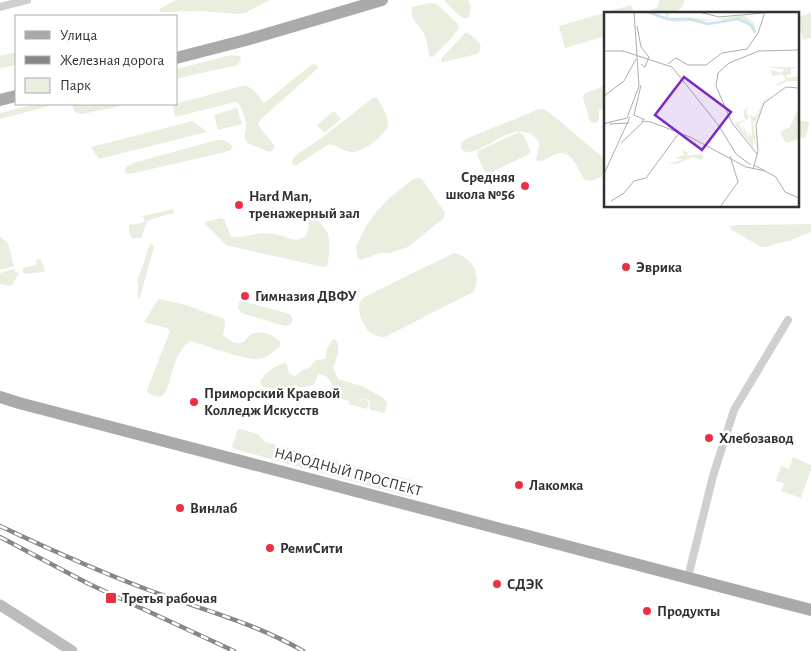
<svg xmlns="http://www.w3.org/2000/svg" width="811" height="651" font-family="'Alegreya Sans',sans-serif">
	<style>
		.green { fill: #e8efdf }
		.lines { fill: none; stroke-linecap: round; stroke-linejoin: round }
		.street { stroke: #cfcfcf; stroke-width: 8 }
		.secondary { stroke: #bcbcbc; stroke-width: 11 }
		.primary { stroke: #aaa; stroke-width: 12 }
		.rail-casing { stroke: #878787; stroke-width: 4.5 }
		.rail { stroke: #fff; stroke-width: 2.5; stroke-dasharray: 8; stroke-linecap: butt }
		.poi-dot { fill: #ed2f44; stroke: #fff; stroke-width: 2 }
		.labels { text-anchor: middle; dominant-baseline: central; stroke-width: 5; stroke-linejoin: round; paint-order: stroke }
		.poi-label { font-size: 15px; font-weight: bold; fill: #323232; stroke: #fff; text-anchor: start }
		.street-label { font-size: 15px; fill: #323232; stroke: #fff }
		.inset-river { fill: none; stroke: #cbe2ef; stroke-width: 2.5 }
		.inset-road { fill: none; stroke: #adadad; stroke-width: 1 }
		.view { fill: #7b2cbf; fill-opacity: 0.15; stroke: #7b2cbf; stroke-width: 2.5 }
		.inset-edge { fill: none; stroke: #323232; stroke-width: 2.5 }
	</style>
	<rect width="100%" height="100%" fill="#fff"/>
	<g class="green">
		<path d="M176,0H270L245,13L237,14L201,11L159,12L161,8Z"/>
		<path d="M444,0H468L471,7L469,17L464,19L452,9Z"/>
		<path d="M659,0H684C684,17 655,14 643,14L658,7Z"/>
		<path d="M429,3L437,4L457,23L459,27L454,35L433,57H431L429,55C428,49 427,42 425,36C421,25 408,19 412,7Z"/>
		<path d="M631,5L634,14H605V36L565,48L559,26Z"/>
		<path d="M811,13V38L803,40L797,17Z"/>
		<path d="M466,32C474,37 487,46 477,54L443,62H441V59Z"/>
		<path d="M16,52V65L0,68V56Z"/>
		<path d="M231,55L240,56C242,60 240,62 237,65L176,79V69Z"/>
		<path d="M316,64L318,67L316,70L260,120L258,124L261,129L275,146L273,150L270,152L247,143C242,136 247,131 246,123C245,116 241,108 238,102H235L179,116H175L173,105L175,104L246,85L254,91L264,103L311,65Z"/>
		<path d="M605,86V107L599,110V120L597,122L593,123L590,121L583,98L585,93Z"/>
		<path d="M374,97L377,98L379,101C383,108 388,116 388,124C388,134 362,153 352,152C343,152 337,145 329,144L297,165H293L292,160L295,156L324,136Z"/>
		<path d="M38,104H57L0,119V113Z"/>
		<path d="M73,104H129L83,114C77,114 72,111 73,104Z"/>
		<path d="M237,108L242,124L218,130L214,115Z"/>
		<path d="M539,109H544L550,113L605,159V175L592,181L585,180C576,168 571,145 552,156C547,159 543,161 537,161L536,159C536,154 540,148 539,143C538,140 534,136 531,134C509,122 486,154 464,152L461,147L462,142L468,138Z"/>
		<path d="M334,111L341,119L324,133L317,125Z"/>
		<path d="M797,120L809,122L806,138L797,137Z"/>
		<path d="M193,121L207,132L99,159L91,147Z"/>
		<path d="M519,132C525,134 529,146 530,152L529,154L492,172L487,173L485,172L477,155L478,151Z"/>
		<path d="M217,140C224,140 228,141 232,146L231,150L221,153L130,174L126,173L125,171L126,167L133,163Z"/>
		<path d="M418,178L422,179L445,213L444,218L408,247L390,253H380L361,260L358,259L356,246L366,226L377,211L387,200L412,180Z"/>
		<path d="M173,209L174,213L152,219L147,222L141,238H132C129,235 128,227 130,224L133,225L145,222L143,216Z"/>
		<path d="M311,215H314C318,221 324,226 327,232C331,239 329,259 327,266L322,267L226,245L205,224L206,222L220,218L224,219L231,237C244,238 250,234 262,233C266,233 270,234 274,234C282,235 297,244 304,237C310,232 308,221 311,215Z"/>
		<path d="M811,224V232L789,241L775,244L767,247H762L731,230L730,227L731,226L736,225Z"/>
		<path d="M0,236L8,243L14,266L0,270Z"/>
		<path d="M150,244L153,245L154,247L140,297L138,298V279Z"/>
		<path d="M454,253C472,257 483,275 473,292L385,337C382,337 379,337 377,336C366,333 356,314 360,303C360,302 363,298 364,297Z"/>
		<path d="M39,259L41,260L45,271L44,272L25,274L23,272V268L26,267L37,265L36,260Z"/>
		<path d="M13,269L15,270V272L19,273L12,285L10,286L0,284V273Z"/>
		<path d="M159,299L186,305L224,319L225,323L223,335C227,339 236,345 241,343C245,342 247,337 250,335C259,329 275,335 280,342V346C274,351 268,357 260,359C250,362 204,345 191,341C170,353 172,390 162,396C157,398 151,395 147,392V390L170,331L167,328L144,322L157,301Z"/>
		<path d="M242,301L290,314C293,318 293,321 290,325L285,326L241,313L238,308L239,302Z"/>
		<path d="M333,339H335C342,347 337,358 333,367L338,379L364,387L382,397L386,401L387,405L385,412L383,413L371,410L369,407L370,402L369,400L351,396L369,401L367,409L348,404L349,401L338,398C334,388 331,375 318,374L314,385L285,390L263,387L260,382C264,373 276,365 285,363L287,364L289,374L295,376L304,369L309,368L316,360L325,359L326,357L327,348Z"/>
		<path d="M238,429H240L258,434L265,442L343,463L412,480L414,483L413,494L410,497L406,496L234,449L232,446Z"/>
		<path d="M793,457L811,465V469L801,498L781,491L785,481L783,483L776,481L781,466L789,469Z"/>
	</g>
	<g class="lines">
		<g class="street">
			<path d="M0,7L27,0"/>
			<path d="M688,577L713,476L734,410L788,320"/>
		</g>
		<path class="secondary" d="M0,605L72,651"/>
		<g class="primary">
			<path d="M176,58L246,40L382,0"/>
			<path d="M0,100L16,96"/>
			<path d="M0,397L19,403L811,610"/>
		</g>
		<g class="rail-casing">
			<g id="rail">
				<path d="M0,526C51,550 102,573 154,592C204,610 257,624 303,651"/>
				<path d="M0,537L89,584L234,651"/>
			</g>
		</g>
		<use href="#rail" class="rail"/>
	</g>
	<g class="poi-dot">
		<circle cx="525" cy="186" r="5"/>
		<circle cx="239" cy="205" r="5"/>
		<circle cx="626" cy="267" r="5"/>
		<circle cx="245" cy="296" r="5"/>
		<circle cx="194" cy="402" r="5"/>
		<circle cx="709" cy="438" r="5"/>
		<circle cx="519" cy="485" r="5"/>
		<circle cx="180" cy="508" r="5"/>
		<circle cx="270" cy="548" r="5"/>
		<circle cx="497" cy="584" r="5"/>
		<rect x="105" y="592" width="12" height="12" rx="2.5"/>
		<circle cx="647" cy="611" r="5"/>
	</g>
	<g class="labels">
		<g class="poi-label">
			<text x="515" y="177" text-anchor="end">Средняя<tspan x="515" dy="17">школа №56</tspan></text>
			<text x="249" y="196">Hard Man,<tspan x="249" dy="17">тренажерный зал</tspan></text>
			<text x="636" y="267">Эврика</text>
			<text x="255" y="296">Гимназия ДВФУ</text>
			<text x="204" y="393">Приморский Краевой<tspan x="204" dy="17">Колледж Искусств</tspan></text>
			<text x="719" y="438">Хлебозавод</text>
			<text x="529" y="485">Лакомка</text>
			<text x="190" y="508">Винлаб</text>
			<text x="280" y="548">РемиСити</text>
			<text x="507" y="584">СДЭК</text>
			<text x="122" y="598">Третья рабочая</text>
			<text x="657" y="611">Продукты</text>
		</g>
		<g class="street-label">
			<text transform="translate(348 472) rotate(15)">НАРОДНЫЙ ПРОСПЕКТ</text>
		</g>
	</g>
	<g transform="translate(604 12)">
		<rect width="195" height="195" fill="#fff"/>
		<path d="M62,0H65L64,6L77,9L84,5L108,8L140,3L150,11L153,21L138,7L70,10L62,8ZM162,55H195L187,57V63H181L185,66L194,64L195,69H183L174,74L172,73L182,67L178,62L168,64L167,58L178,61L180,57ZM169,81L160,90L151,111L150,108L149,110L153,138L149,125V135L132,114L131,111L141,108L139,99L145,94L142,100L146,106L135,112L140,122L139,113L146,129L143,119L148,125L147,102L149,105L153,103L160,88ZM195,95V127L182,131L176,120L186,115ZM78,138L84,141L83,144L97,142L101,146L99,145L98,148L88,145L73,152L63,151L72,150L79,147H71L78,143L81,145Z" fill="#e8efdf"/>
		<path class="inset-river" d="M44,0L63,7H85L104,12L134,7L147,13L151,21"/>
		<path class="inset-road" d="M95,0L115,5L159,1M33,14L37,35L45,45M0,39H20M19,39L68,55L115,114L132,142L147,153M37,52L41,55L45,45M64,52L72,46L84,53H102L118,41L143,37L154,21L161,0M37,73L30,103L41,108M0,84L20,69L32,47M37,109L47,110L86,125L142,155L161,159M5,112L25,111M0,114L2,111L23,106L35,74L30,0M17,131L39,110M153,142L128,111L112,74L114,61L125,51L155,39L195,38M150,153L172,165L181,180L195,186M149,157L154,139L152,113L160,91L182,75L195,76M0,162L26,105M7,189L20,181L30,169L42,166L75,121M116,195L134,170L126,144"/>
		<path class="view" d="M80,65L127,100L98,138L51,103Z"/>
		<rect width="195" height="195" class="inset-edge"/>
	</g>
	<rect x="15" y="15" width="162" height="90" fill="#ffffff" stroke="#adadad"/>
	<rect x="25" y="31" width="25" height="8" fill="#aaaaaa" stroke="#adadad"/>
	<text x="60" y="40" font-size="15" fill="#323232">Улица</text>
	<rect x="25" y="56" width="25" height="8" fill="#878787" stroke="#adadad"/>
	<text x="60" y="65" font-size="15" fill="#323232">Железная дорога</text>
	<rect x="25" y="78" width="25" height="15" fill="#e8efdf" stroke="#adadad"/>
	<text x="60" y="90" font-size="15" fill="#323232">Парк</text>
</svg>
